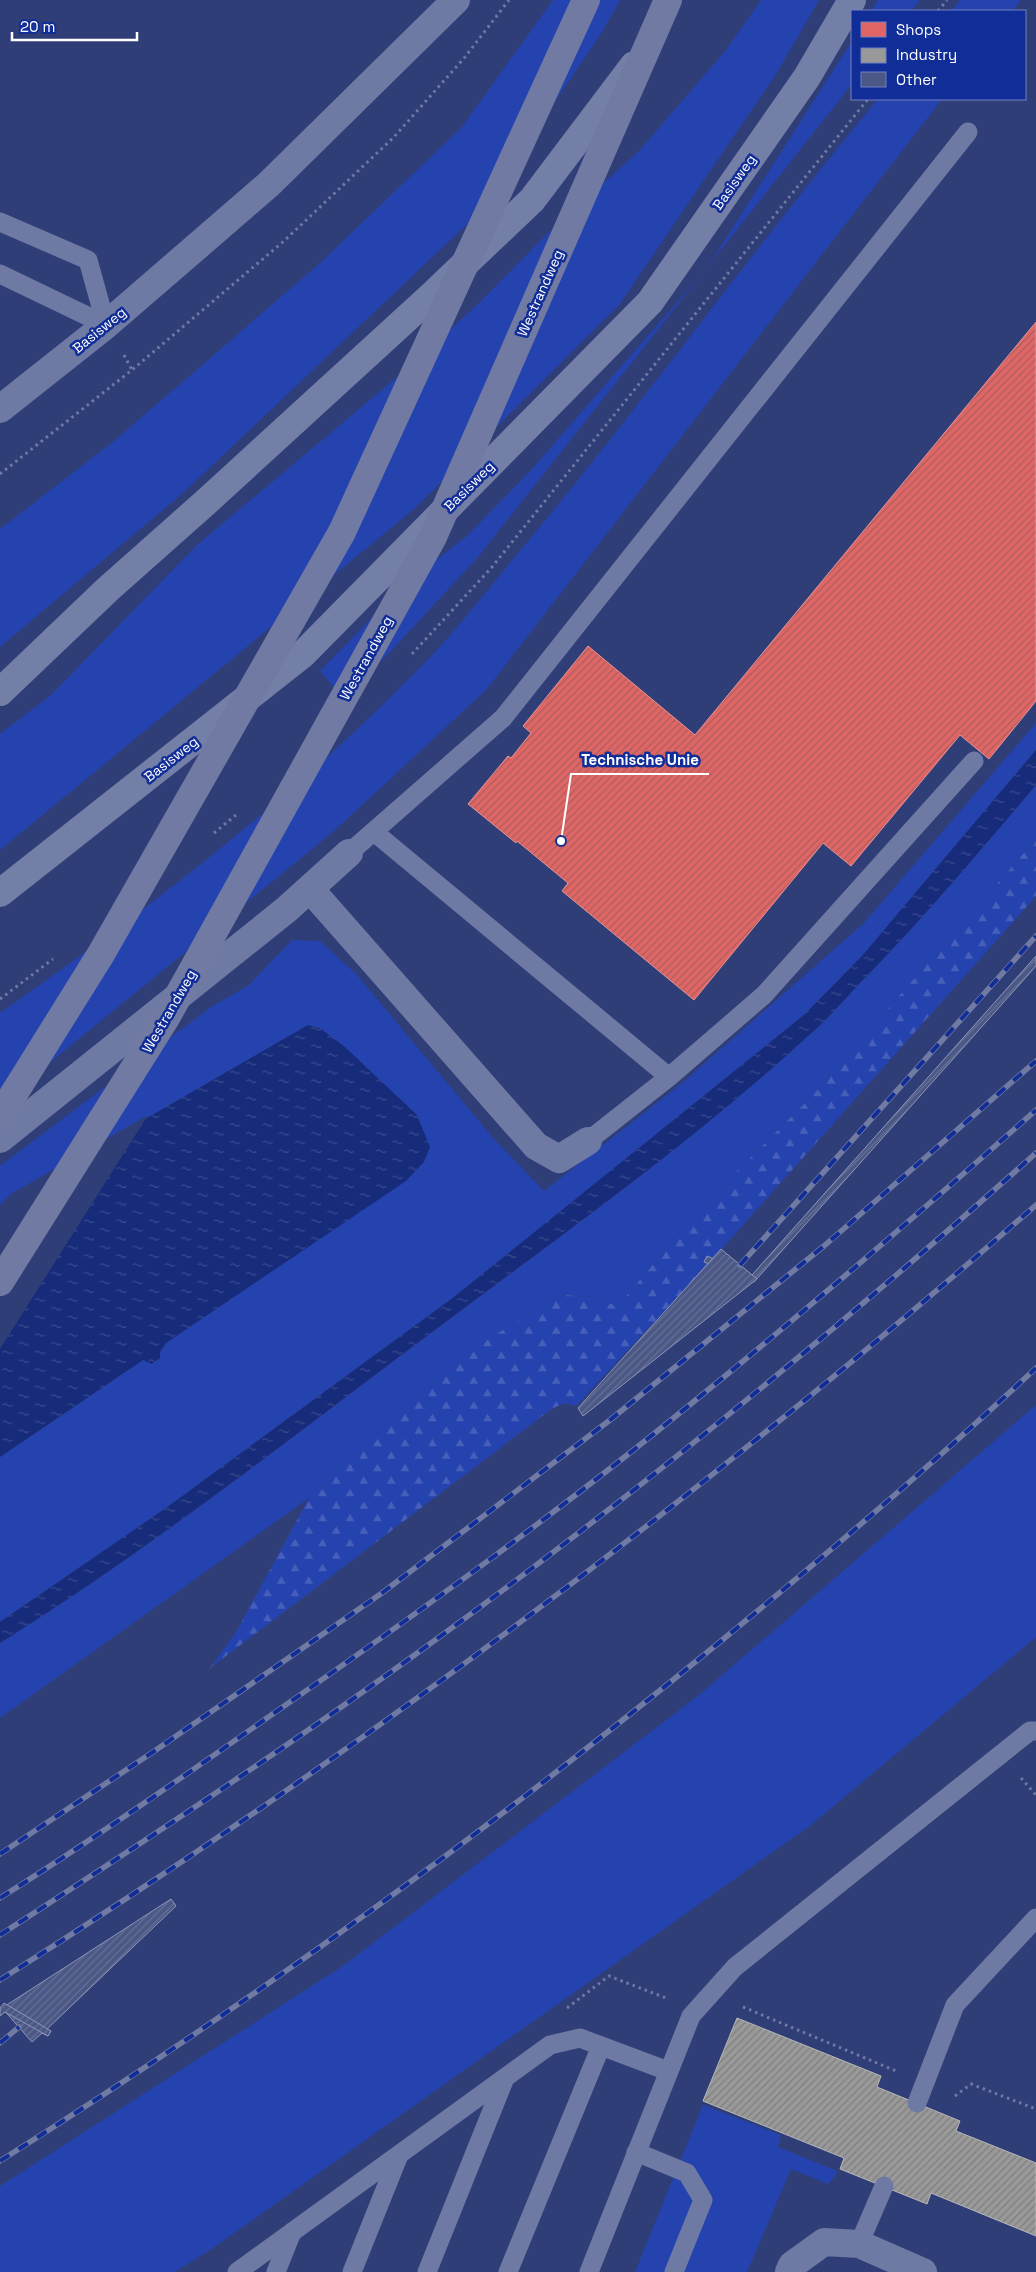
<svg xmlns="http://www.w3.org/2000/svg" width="1036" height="2272" font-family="'Space Grotesk',sans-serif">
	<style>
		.green { fill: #2543ae }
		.forest { fill: url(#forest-firs) }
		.water { fill: url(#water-ripples) }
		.pier { fill: #303e78 }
		.shops { fill: url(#shops-hatch); stroke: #e99494 }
		.industry { fill: url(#industry-hatch); stroke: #b8b8b8 }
		.building { fill: url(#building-hatch); stroke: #8e96b8 }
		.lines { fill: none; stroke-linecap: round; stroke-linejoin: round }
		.path { stroke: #6e7aa3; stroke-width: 3; stroke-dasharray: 2.5 4; stroke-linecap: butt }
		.service { stroke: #6e7aa3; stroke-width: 19 }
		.minor { stroke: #6e7aa3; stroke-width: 28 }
		.secondary { stroke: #747fa7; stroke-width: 28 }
		.motorway { stroke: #707aa2; stroke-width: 28 }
		.rail-casing { stroke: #707aa2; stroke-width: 5.5 }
		.rail { stroke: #112d97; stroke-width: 4; stroke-dasharray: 11; stroke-linecap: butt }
		.labels { text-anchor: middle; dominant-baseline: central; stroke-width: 5; stroke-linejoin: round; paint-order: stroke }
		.street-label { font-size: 14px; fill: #fff; stroke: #112d97 }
		.leader { fill: none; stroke: #fff; stroke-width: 2 }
		.callout-dot { fill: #fff; stroke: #112d97; stroke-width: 2 }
		.callout-label { font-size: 15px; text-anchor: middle; font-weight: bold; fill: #fff; stroke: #112d97; stroke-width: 5; stroke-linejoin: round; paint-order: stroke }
	</style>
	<defs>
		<pattern id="forest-firs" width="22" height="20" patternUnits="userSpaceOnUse" patternTransform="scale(1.25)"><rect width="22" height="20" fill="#2543ae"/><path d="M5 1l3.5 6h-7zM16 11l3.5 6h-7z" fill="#465fba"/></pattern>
		<pattern id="water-ripples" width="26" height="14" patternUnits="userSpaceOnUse" patternTransform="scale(1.25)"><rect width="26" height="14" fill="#172b7b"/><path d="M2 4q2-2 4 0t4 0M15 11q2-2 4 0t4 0" fill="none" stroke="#3a4b8f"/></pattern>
		<pattern id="shops-hatch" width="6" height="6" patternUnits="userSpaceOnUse" patternTransform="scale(1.25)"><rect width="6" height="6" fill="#e06666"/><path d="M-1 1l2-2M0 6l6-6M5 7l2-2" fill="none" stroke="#ac5d5d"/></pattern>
		<pattern id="industry-hatch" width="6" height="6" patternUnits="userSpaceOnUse" patternTransform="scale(1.25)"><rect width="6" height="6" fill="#999"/><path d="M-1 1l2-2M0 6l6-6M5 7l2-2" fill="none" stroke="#7e7e7e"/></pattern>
		<pattern id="building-hatch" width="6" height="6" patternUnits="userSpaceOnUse" patternTransform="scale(1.25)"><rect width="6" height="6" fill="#4b5785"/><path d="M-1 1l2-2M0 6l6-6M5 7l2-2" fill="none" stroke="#667097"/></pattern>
	</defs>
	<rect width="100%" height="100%" fill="#303e78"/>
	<g class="green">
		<path d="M553,0H620L602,32L481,211L183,493L0,647V529L114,441L319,264L462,127Z"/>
		<path d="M761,0H819L776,74L619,305L414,509L0,850V734L51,695L197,545L415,362L479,303L548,233L639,151L726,50Z"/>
		<path d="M878,0H920L911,11H871Z"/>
		<path d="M960,0H1021L1012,11H951Z"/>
		<path d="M852,41V84L478,557L391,651L343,698L320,671L404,585L468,535L532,469L707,268Z"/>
		<path d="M878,99H942L486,690L333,832L0,1103V1013C154,906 303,790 433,654C465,620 494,581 524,546C646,400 756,245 878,99Z"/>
		<path d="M1036,723V750L862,956L804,1015L454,1297L166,1508L0,1622V1457L143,1360H148L160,1352L166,1343L294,1033L12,1196L0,1209V1166L211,1007L249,985L292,940L320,941L357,975L494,1139L544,1191L681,1084L864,923Z"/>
		<path d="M1036,785V839L811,1097L701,1207L618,1306L590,1297L565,1295L543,1306L491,1337L394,1417L309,1498L0,1718V1643C142,1554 274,1451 408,1350C543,1248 683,1151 808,1036C827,1020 843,1001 860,983C922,920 979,852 1036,785Z"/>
		<path d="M1036,1405V1637L811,1825L210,2250L175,2272H0V2186L343,1966L699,1695Z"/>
		<path d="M703,2105L781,2135L778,2147L837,2171L836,2175L828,2184L791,2169L747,2272H635Z"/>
	</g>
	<path class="forest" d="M1036,839V896L711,1261L576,1406L565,1403L553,1408L210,1668L236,1632L309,1498L394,1417L491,1337L543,1306L565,1295L590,1297L618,1306L701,1207L811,1097Z"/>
	<g class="water">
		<path d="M1036,750V785C979,852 922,920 860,983C843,1001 827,1020 808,1036C683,1151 543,1248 408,1350C274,1451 142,1554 0,1643V1622L166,1508L454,1297L804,1015L862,956Z"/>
		<path d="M308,1025L320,1028L345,1047L417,1115L430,1147L424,1162L406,1181L166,1343L160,1352V1358L152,1364L143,1360L0,1457V1209L12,1196Z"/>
	</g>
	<path class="pier" d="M148,1115L0,1349V1205L11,1194Z"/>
	<path class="shops" d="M1036,322V701L989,759L960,735L851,866L823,843L694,1000L562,891L568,883L517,841L516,843L468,804L508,756L511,758L531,733L523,726L588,646L695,735Z"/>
	<path class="industry" d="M737,2018L881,2076L877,2087L960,2121L956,2131L1036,2163V2236L931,2193L927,2204L840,2169L844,2158L703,2101Z"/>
	<g class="building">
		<path d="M1036,956V966L754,1282L704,1262L707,1256L752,1275Z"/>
		<path d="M721,1249L757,1279L583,1416L578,1408Z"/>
		<path d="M171,1899L176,1906L47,2029L51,2031L48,2036L42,2033L32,2042L2,2008Z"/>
		<path d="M4,2003L51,2031L48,2036L5,2012L0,2016V2008Z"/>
	</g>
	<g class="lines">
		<g class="path">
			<path d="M938,11L947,0"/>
			<path d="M124,355L132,370"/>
			<path d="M0,474L132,370L284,241L394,137L465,57L509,0"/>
			<path d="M412,654L492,567L868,99"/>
			<path d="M214,833L236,815"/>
			<path d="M0,999L53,959"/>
			<path d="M1021,1778L1036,1795"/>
			<path d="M743,2007L896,2071"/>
			<path d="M567,2008L609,1976L666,1998"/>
			<path d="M955,2096L971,2084L1036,2109"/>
		</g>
		<g class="service">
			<path d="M0,222L88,260L106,325"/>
			<path d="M0,274L106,325"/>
			<path d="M374,832L669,1077"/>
			<path d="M349,853L503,718L968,132"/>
			<path d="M588,1141L669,1077L764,995L974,761"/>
			<path d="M917,2103L955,2005L1036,1918"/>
			<path d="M636,2152L687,2173L703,2200L674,2272"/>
			<path d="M859,2244L884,2186"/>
			<path d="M237,2272L550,2045L580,2038L668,2071"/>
			<path d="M276,2272L292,2232"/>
			<path d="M352,2272L399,2155"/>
			<path d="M427,2272L505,2078"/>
			<path d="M508,2272L601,2046"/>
			<path d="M589,2272L691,2016L735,1967L1030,1731H1036"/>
		</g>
		<g class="minor">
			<path d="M0,409L106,325L268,185L456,0"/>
			<path d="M310,889L536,1146L559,1159L588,1141"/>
			<path d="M0,1139L287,909L349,853"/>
			<path d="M789,2272L792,2265L824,2242L859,2244L923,2272"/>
		</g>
		<g class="secondary">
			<path d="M0,692L108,589L206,502L430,297L532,200L634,65"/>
			<path d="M0,893L303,654L650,302L807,77L852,0"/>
		</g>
		<g class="motorway">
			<path d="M0,1116L101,954L342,532L586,0"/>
			<path d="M0,1282L167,1016L433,537L668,0"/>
		</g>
		<g class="rail-casing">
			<g id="rail">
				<path d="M740,1265L1036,936"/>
				<path d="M0,1854L156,1750L382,1593L610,1420L824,1246L1036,1061"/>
				<path d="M0,1898C94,1839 186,1775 277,1711C418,1613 559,1512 692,1403C809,1308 923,1210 1036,1110"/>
				<path d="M0,1935C144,1842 288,1747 427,1646C638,1493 841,1327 1036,1153"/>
				<path d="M0,1980C366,1749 710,1490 1036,1205"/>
				<path d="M0,2043L19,2027"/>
				<path d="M0,2161C234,2014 458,1853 673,1680C797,1580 919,1477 1036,1368"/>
			</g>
		</g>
		<use href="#rail" class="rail"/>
	</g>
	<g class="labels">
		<g class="street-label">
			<text transform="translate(734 182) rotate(-55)">Basisweg</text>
			<text transform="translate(540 293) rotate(-66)">Westrandweg</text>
			<text transform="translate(99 330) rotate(-39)">Basisweg</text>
			<text transform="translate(469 486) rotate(-45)">Basisweg</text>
			<text transform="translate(366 658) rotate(-61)">Westrandweg</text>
			<text transform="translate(171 759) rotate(-38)">Basisweg</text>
			<text transform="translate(169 1011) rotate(-60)">Westrandweg</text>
		</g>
	</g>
	<path class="leader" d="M561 841L571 774H709"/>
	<circle class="callout-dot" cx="561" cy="841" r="5"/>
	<g class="callout-label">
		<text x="640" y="765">Technische Unie</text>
	</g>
	<rect x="851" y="10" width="175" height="90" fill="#112d97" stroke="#7081c1"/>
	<rect x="861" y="22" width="25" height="15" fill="#e06666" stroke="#7081c1"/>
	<text x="896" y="35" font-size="15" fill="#ffffff">Shops</text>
	<rect x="861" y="48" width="25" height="15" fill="#999999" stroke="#7081c1"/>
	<text x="896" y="60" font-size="15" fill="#ffffff">Industry</text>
	<rect x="861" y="72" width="25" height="15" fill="#4b5785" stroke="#7081c1"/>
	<text x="896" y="85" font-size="15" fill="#ffffff">Other</text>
	<path d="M12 32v8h125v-8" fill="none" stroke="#ffffff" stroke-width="2.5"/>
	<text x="20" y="32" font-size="15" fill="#ffffff" stroke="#112d97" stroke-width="4" paint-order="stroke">20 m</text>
</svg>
